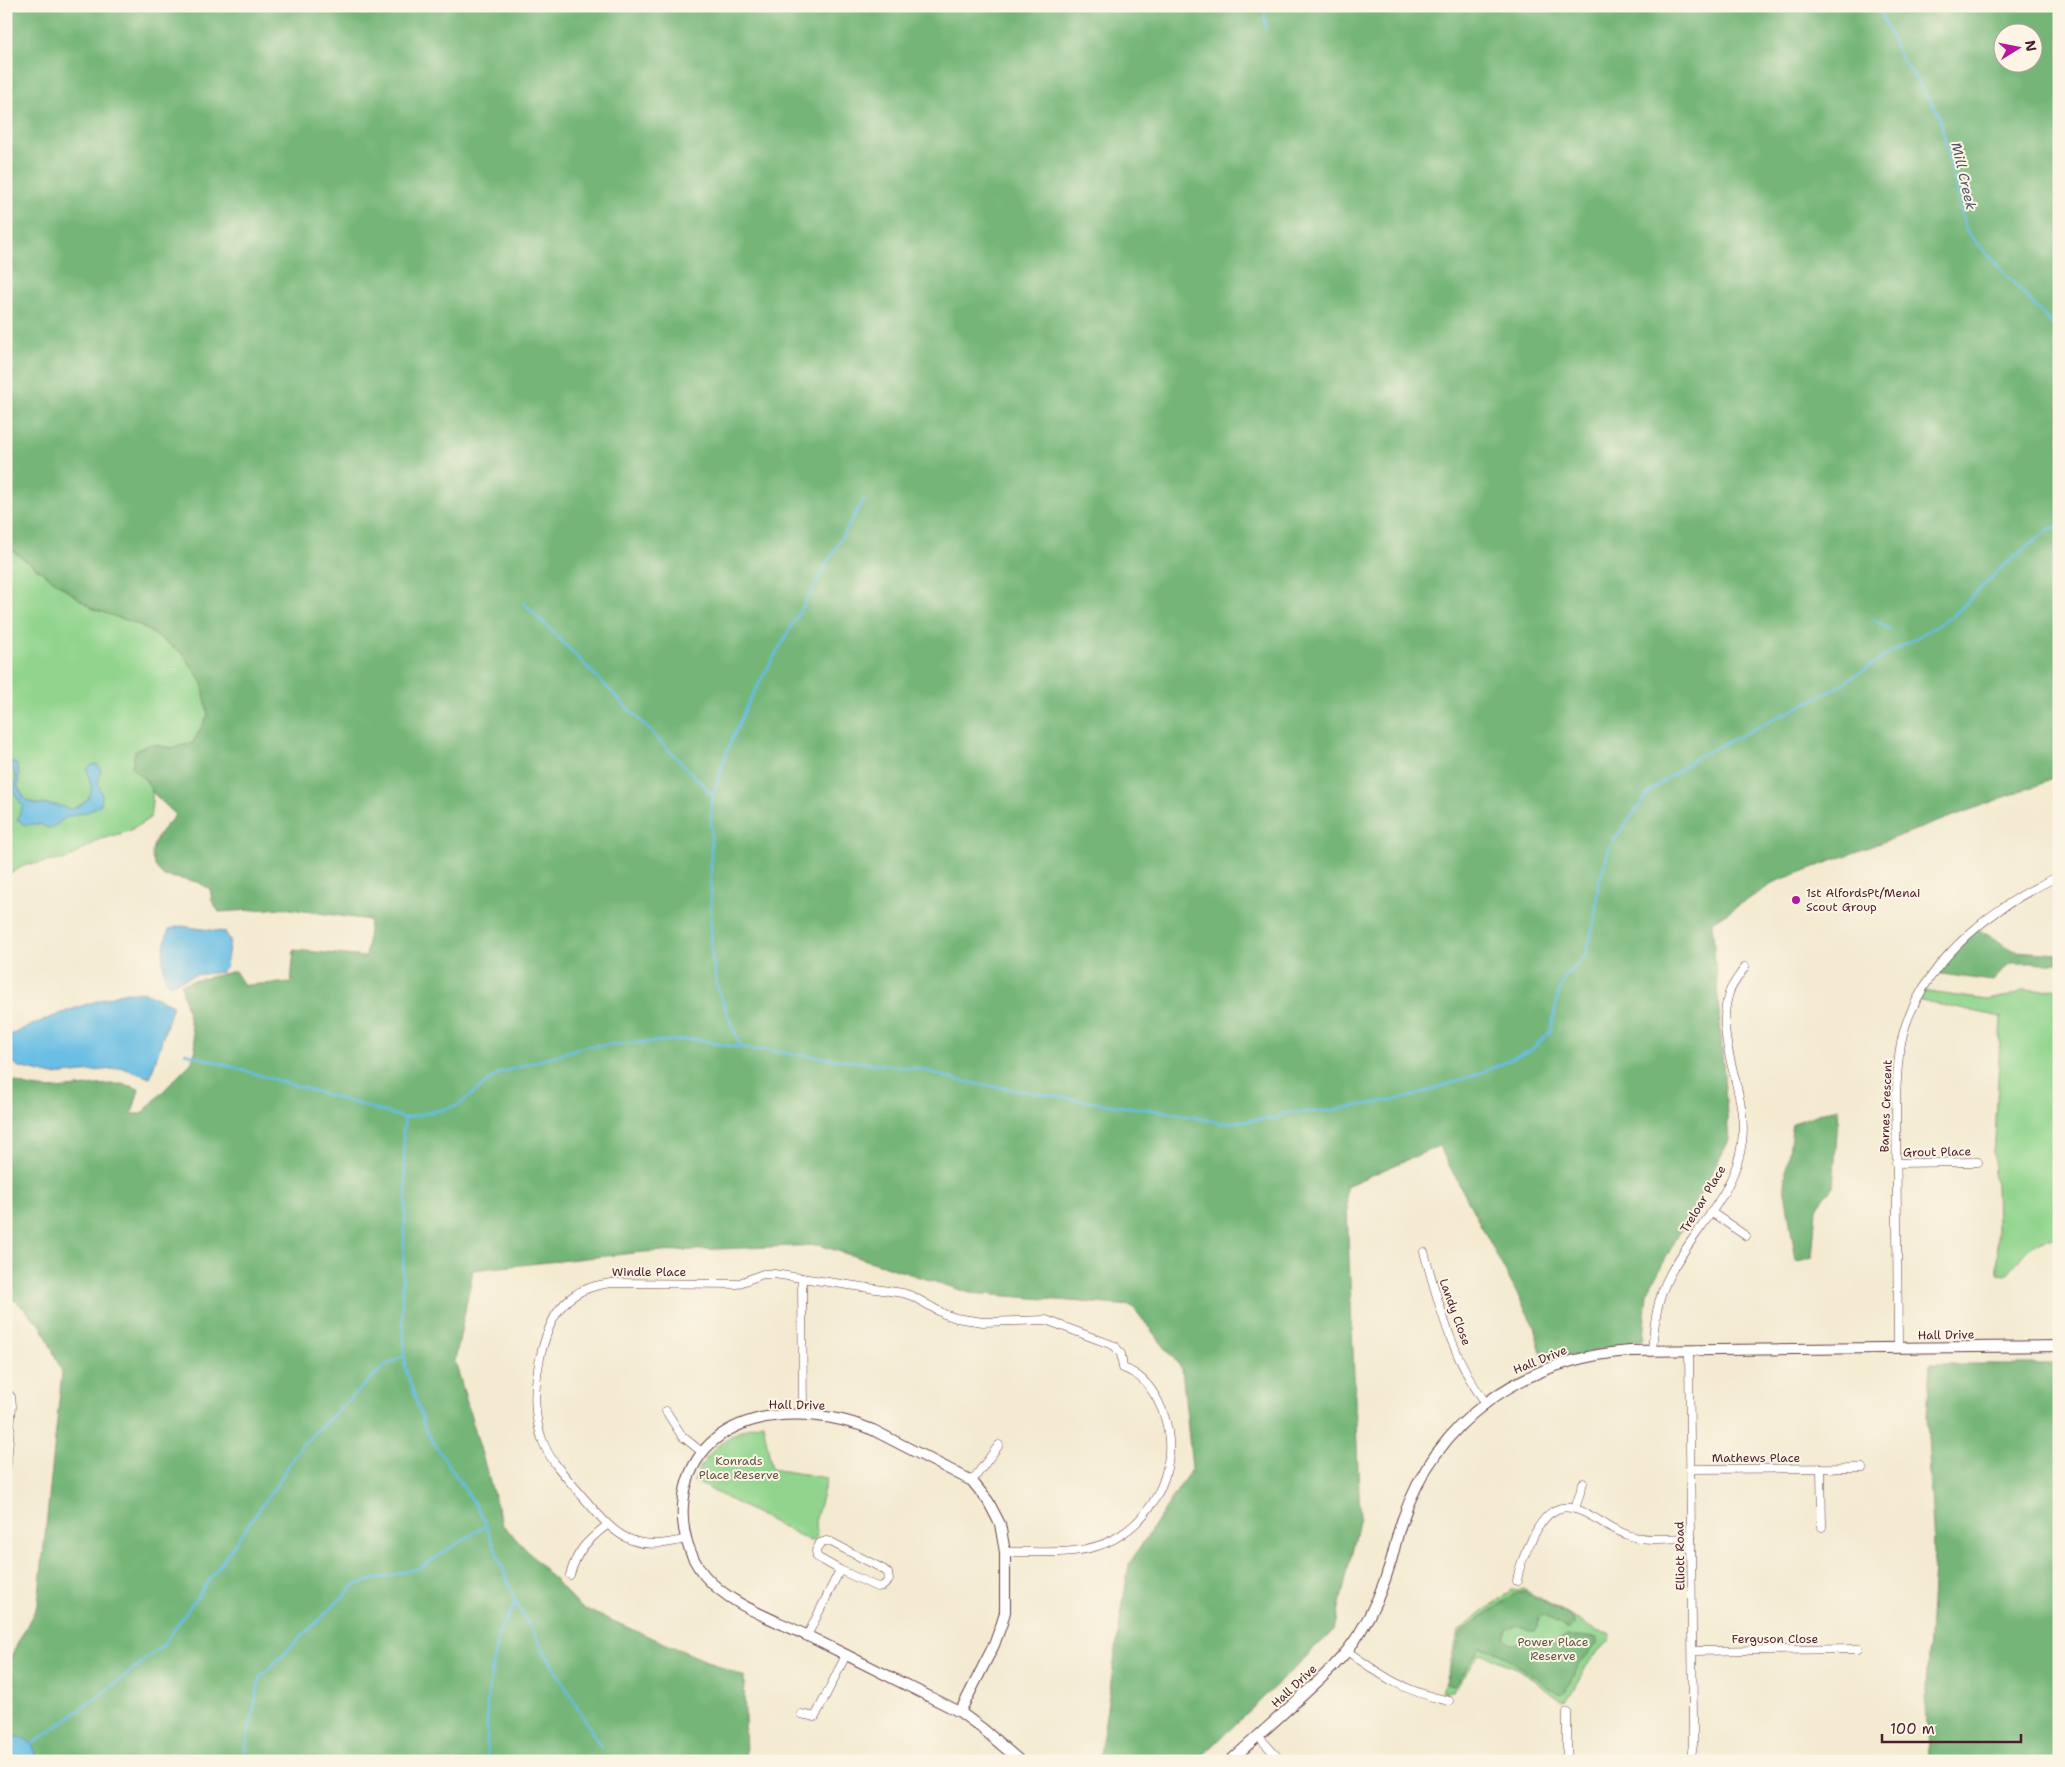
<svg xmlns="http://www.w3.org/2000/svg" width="2065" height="1767" font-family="'Shantell Sans',sans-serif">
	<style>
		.green { fill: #90d48d; stroke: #6d7a5c }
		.forest { fill: #74b678; stroke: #5f6a52; fill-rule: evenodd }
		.water { fill: #67bee4; stroke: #586e88 }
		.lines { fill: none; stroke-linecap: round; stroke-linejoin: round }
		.stream { stroke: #67bee4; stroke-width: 2.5 }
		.street-casing { stroke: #643d44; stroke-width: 9 }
		.secondary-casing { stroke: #643d44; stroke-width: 12 }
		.street { stroke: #fff; stroke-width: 8 }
		.secondary { stroke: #fff; stroke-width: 10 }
		.poi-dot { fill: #b5179e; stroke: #fcf5e5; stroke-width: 2 }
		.labels { text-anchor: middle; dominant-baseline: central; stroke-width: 4; stroke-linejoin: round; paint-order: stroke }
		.poi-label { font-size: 12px; fill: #4a1f2b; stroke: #fcf5e5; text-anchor: start }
		.street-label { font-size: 12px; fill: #4a1f2b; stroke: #fcf5e5 }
		.park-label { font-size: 12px; fill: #5f5548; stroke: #fcf5e5 }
		.water-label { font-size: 14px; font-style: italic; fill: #54576c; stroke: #fcf5e5 }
	</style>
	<rect width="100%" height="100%" fill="#fcf5e5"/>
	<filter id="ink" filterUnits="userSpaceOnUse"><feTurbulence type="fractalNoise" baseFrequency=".02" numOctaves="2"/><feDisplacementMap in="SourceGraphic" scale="10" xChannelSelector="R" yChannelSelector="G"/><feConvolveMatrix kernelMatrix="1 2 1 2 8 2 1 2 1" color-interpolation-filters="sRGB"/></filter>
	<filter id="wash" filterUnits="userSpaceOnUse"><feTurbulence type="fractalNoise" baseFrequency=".0096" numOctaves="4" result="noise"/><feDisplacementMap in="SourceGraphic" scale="20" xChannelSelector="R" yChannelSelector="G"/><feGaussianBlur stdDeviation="1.12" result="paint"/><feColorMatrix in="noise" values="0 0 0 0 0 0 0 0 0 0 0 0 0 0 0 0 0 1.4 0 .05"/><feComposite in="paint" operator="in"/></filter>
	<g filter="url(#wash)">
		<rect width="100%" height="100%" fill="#f4ead1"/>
		<g class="green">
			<path d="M6,546L93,609L140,625L182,653L203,682L208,715L193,743L171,748L150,744L132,768C155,788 154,789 150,818L129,831L99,840L67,859L25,865L6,876Z"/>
			<path d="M2059,989V1238C2030,1239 2024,1255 2006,1275L1998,1274L1996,1184L1993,1173C1996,1166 1996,1160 1992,1153L1995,1142L2001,1017L1916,1000L1921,991L1987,1000L2010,996L2025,990Z"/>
			<path d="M763,1423L772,1469L827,1478L815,1522L817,1537L812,1542L694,1481C706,1450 730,1431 763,1423Z"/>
			<path d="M1523,1589L1599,1632L1610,1634L1609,1640L1590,1660L1567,1700L1562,1701L1518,1669L1480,1653L1453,1691L1442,1692L1459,1631L1511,1590L1518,1591Z"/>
		</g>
		<g class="forest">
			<path d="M6,6H2059V777L1777,881L1712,922L1729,1141L1647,1293L1643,1339L1544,1364L1534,1326L1439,1146L1346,1186L1360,1517L1334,1630L1197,1761H1099L1129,1564L1192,1468L1182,1369L1132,1306L970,1293L819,1245L643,1252L473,1270L455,1361L502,1524L580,1607L744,1677L746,1761H6V1666L38,1604L62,1372L42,1327L16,1301L6,1299V1077C42,1099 82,1083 120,1084C126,1084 133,1087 139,1089L132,1114H141L191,1063L196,1049L181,984L235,971L244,985L291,982L294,950L366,957L370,920L283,908L219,912L212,901L210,889L198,882L164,876C161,873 156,868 154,864C146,845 164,827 176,815L153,793L146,780L132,768L135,751L150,744L171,748L193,743L208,715L202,682L182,653L140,625L93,609L6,546ZM2002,32H2032V62H2002Z"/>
			<path d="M1976,928L2015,951L2059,954V963H2010L1993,981L1934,973Z"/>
			<path d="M1839,1107L1833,1186L1816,1208L1812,1258L1796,1261L1784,1185L1793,1123Z"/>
			<path d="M1930,1364H2059V1761H1928L1926,1688L1934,1549L1927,1416Z"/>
			<path d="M1524,1592L1573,1618L1574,1625L1569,1629L1542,1615L1539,1618L1538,1626L1535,1631H1530L1518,1626L1507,1629L1505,1638L1510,1645L1537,1641L1546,1645L1555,1643L1567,1635L1597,1638V1644L1580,1663L1565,1692L1561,1695L1554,1691L1500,1653L1481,1647L1454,1686L1446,1684L1461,1633L1512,1595Z"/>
		</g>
		<g class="water">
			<path d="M12,761L17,765L19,775L18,787L25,799L36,804L57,805L70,809C81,807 93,798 91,786C90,780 88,775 87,769L92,765L97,764L101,770L98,783L102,795L101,804L87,812L66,817L53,827L48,828L40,824L24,825L21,821L17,820L23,806L14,793L16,777L11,764Z"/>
			<path d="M181,926L225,932L230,940L226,967L221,972L195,975L172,984L166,981C161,964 163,945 169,929Z"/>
			<path d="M126,992L147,993L173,1005L150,1078L123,1068L53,1075L19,1067L6,1057V1037C45,1018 85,1004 126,992Z"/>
			<path d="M18,1737C29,1739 33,1743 36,1754L32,1761H6V1740Z"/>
		</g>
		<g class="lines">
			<g class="stream">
				<path d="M1878,6L1898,53L1939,114L1966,231L2059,332"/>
				<path d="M1264,8L1266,29"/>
				<path d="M523,602L713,795"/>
				<path d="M1873,619L1891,630"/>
				<path d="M741,1048L717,987L711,949V804L726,753L748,703L864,498"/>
				<path d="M185,1053L405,1118L457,1106L499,1073L586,1046L697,1039L728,1046L920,1069L960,1081L1111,1105L1169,1112L1221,1123L1277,1118L1284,1113L1327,1111L1410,1097L1483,1072L1531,1050L1551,1031L1558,995L1565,977L1586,955L1595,919L1598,885L1610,846L1649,792L1697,757L1833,690L1892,652L1953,616L2002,567L2049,529L2059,526"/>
				<path d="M405,1118L403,1131L406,1192L402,1299L405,1367L426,1431L482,1515L516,1603L601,1747"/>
				<path d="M33,1744L116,1683L163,1645L275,1487L300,1447L383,1367L404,1356"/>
				<path d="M245,1751L260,1677L356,1584L420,1568L486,1525"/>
				<path d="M487,1761V1702L498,1634L516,1603"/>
			</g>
		</g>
	</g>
	<g filter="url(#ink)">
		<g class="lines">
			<g class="street-casing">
				<g id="street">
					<path d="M1896,1163L1978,1162"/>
					<path d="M1711,1212L1746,1236"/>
					<path d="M1424,1252C1439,1303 1452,1360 1486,1403"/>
					<path d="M802,1278L803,1415"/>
					<path d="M1898,1348L1896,1099C1897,1074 1898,1048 1906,1024C1931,955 1994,906 2059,876"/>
					<path d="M1652,1351C1654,1324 1657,1298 1670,1274C1693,1231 1736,1193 1742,1142C1749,1092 1713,1043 1729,993C1732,984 1740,975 1745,967"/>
					<path d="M1689,1351L1693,1718V1745L1690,1761"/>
					<path d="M6,1391L11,1397L12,1406L6,1473"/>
					<path d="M666,1411L682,1436L703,1453"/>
					<path d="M1821,1468L1822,1527"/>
					<path d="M1690,1469L1863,1468"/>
					<path d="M972,1481L999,1445"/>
					<path d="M1575,1509L1583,1483"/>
					<path d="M686,1539C632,1553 616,1536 583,1497C569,1480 551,1463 543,1442C533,1415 534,1390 539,1363C548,1319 562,1288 612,1283L737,1284L763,1274H774L903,1293L912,1296L944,1314L956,1318L983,1322L1046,1320L1115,1346L1121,1354L1123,1368C1140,1374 1150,1385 1158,1401C1184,1451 1163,1512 1114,1539C1082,1557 1041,1551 1005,1552"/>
					<path d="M570,1575C577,1550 587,1541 607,1525"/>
					<path d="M1517,1581C1519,1564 1527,1550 1534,1535C1563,1477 1594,1527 1634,1537C1652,1541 1673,1538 1691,1538"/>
					<path d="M807,1636L840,1570L817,1557L816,1551L820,1543L826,1541L831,1542L883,1569L888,1573L889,1580L883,1586L877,1587L840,1570"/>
					<path d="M1347,1651C1385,1678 1403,1691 1449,1701"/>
					<path d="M1693,1651L1858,1649"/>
					<path d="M801,1714L815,1717L846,1655"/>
					<path d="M1259,1737L1281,1761"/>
					<path d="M1567,1761V1712"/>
				</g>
			</g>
			<g class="secondary-casing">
				<g id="secondary">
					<path d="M960,1712L994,1645L1002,1623L1005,1612V1552L1000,1524L988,1501L972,1481L873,1430C801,1400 691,1408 683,1505C681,1530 689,1557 705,1576C731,1606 774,1619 808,1636C859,1661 910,1687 960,1712L983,1729L1020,1761"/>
					<path d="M1230,1761C1255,1739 1279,1717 1303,1695C1324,1676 1344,1658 1359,1634C1373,1611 1384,1586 1391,1561C1395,1548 1397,1534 1402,1521C1437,1419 1523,1359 1630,1351L2059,1346"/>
				</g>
			</g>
			<use href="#street" class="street"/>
			<use href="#secondary" class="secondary"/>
		</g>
	</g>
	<circle class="poi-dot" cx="1796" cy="900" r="5"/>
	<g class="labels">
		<g class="poi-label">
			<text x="1806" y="893">1st AlfordsPt/Menai<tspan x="1806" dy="14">Scout Group</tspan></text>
		</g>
		<g class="street-label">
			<text transform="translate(1886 1106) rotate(-88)">Barnes Crescent</text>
			<text transform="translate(1937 1152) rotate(-1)">Grout Place</text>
			<text transform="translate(1703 1199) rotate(-59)">Treloar Place</text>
			<text x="649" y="1272">Windle Place</text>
			<text transform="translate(1455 1312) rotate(70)">Landy Close</text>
			<text transform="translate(1946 1335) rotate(-1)">Hall Drive</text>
			<text transform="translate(1540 1360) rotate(-22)">Hall Drive</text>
			<text transform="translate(797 1405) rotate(1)">Hall Drive</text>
			<text x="1756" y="1458">Mathews Place</text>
			<text transform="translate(1680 1556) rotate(-91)">Elliott Road</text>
			<text x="1775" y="1639">Ferguson Close</text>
			<text transform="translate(1294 1686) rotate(-43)">Hall Drive</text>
		</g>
		<g class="park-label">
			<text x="739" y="1461">Konrads<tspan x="739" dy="14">Place Reserve</tspan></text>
			<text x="1553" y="1642">Power Place<tspan x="1553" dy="14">Reserve</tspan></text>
		</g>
		<g class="water-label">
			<text transform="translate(1964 176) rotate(77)">Mill Creek</text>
		</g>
	</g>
	<rect width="2065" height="1767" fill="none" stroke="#fcf5e5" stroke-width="25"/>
	<g transform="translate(2018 48) rotate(80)"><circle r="24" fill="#fcf5e5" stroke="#b59f9b"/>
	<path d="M0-4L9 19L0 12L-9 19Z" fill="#b5179e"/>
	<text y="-8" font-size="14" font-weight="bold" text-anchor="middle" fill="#4a1f2b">N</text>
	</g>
	<path d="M1882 1734v8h139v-8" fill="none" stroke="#4a1f2b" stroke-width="2.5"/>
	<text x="1890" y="1734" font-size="15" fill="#4a1f2b" stroke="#fcf5e5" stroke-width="4" paint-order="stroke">100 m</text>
</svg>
